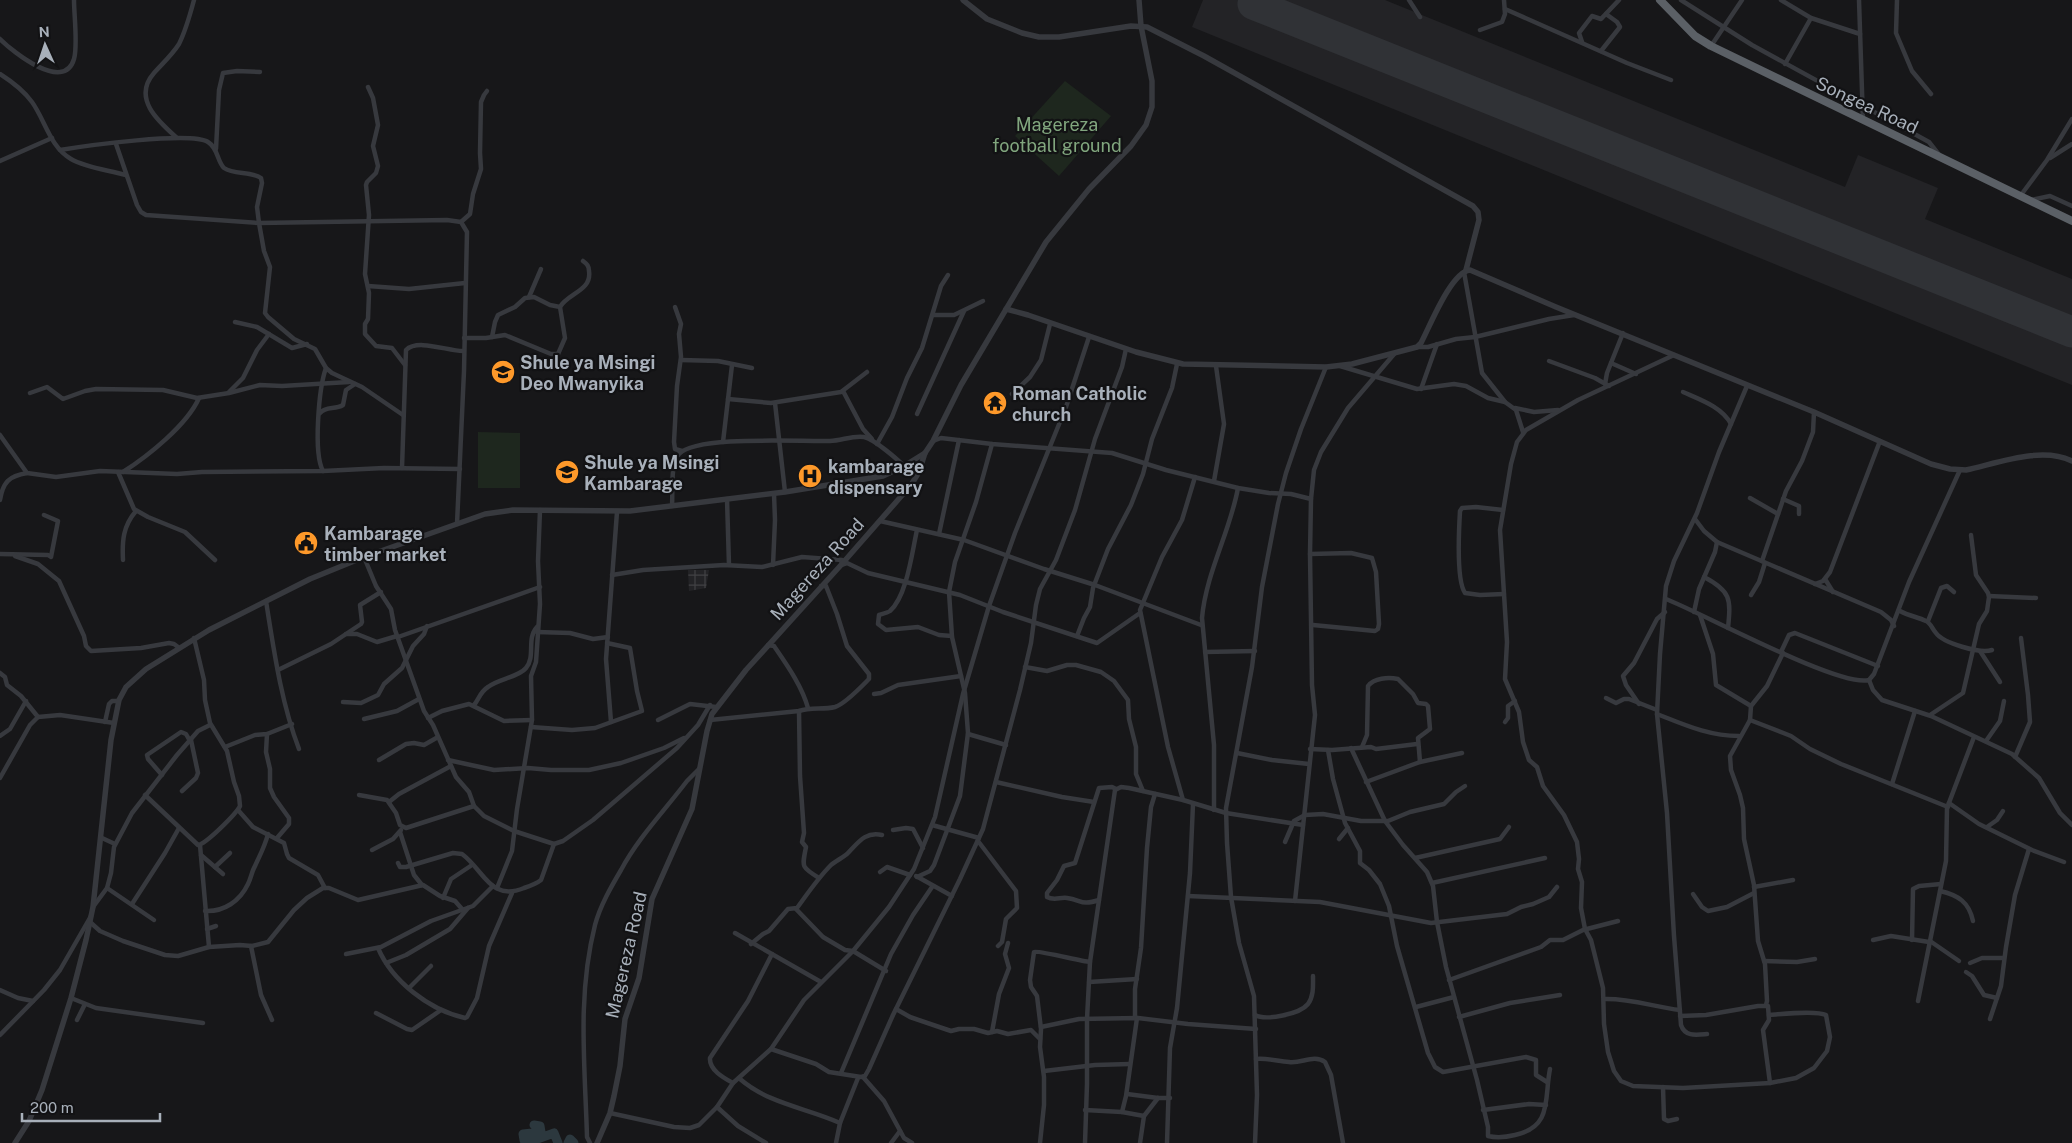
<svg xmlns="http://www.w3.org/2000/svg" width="2072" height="1143" font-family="'Public Sans',sans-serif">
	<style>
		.built { fill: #232326 }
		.industrial { fill: url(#industrial-grid) }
		.green { fill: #1e271e }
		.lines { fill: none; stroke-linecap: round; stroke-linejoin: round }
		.river { stroke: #2c383e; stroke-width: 9 }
		.runway { stroke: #303236; stroke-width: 31 }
		.minor { stroke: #37393e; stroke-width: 4.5 }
		.tertiary { stroke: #37393e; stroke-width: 5.5 }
		.trunk { stroke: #5b6066; stroke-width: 8 }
		.labels { text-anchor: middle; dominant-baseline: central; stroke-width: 4.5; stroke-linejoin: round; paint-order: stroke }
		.street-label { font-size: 18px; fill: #a8b0ba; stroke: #121214 }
		.park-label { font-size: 18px; fill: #81a67e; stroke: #121214 }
		.poi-label { font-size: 18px; font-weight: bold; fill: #a8b0ba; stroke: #121214; text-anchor: start }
	</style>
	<defs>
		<pattern id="industrial-grid" width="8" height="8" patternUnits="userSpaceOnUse" patternTransform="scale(1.25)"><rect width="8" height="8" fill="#232326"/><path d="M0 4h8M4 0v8" fill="none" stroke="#404043"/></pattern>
	</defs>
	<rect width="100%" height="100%" fill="#171719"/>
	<path class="built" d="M1203,0H1385L1845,187L1858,155L1938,188L1925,219L2072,279V385L1192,27Z"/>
	<path class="industrial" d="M688,570H709L706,588L689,591Z"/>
	<g class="green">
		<path d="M1065,81L1111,116L1059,176L1015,136Z"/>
		<path d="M478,432L520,433V488H478Z"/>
	</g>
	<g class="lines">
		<g class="river">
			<path d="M534,1125L540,1126L541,1132L523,1134L524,1140L532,1141L554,1133L558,1143"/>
			<path d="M568,1143L570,1139L574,1143"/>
		</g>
		<path class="runway" d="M1253,4L2072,332"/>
		<g class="minor">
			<path d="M1409,0L1420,17"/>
			<path d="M1681,0L1752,45L1929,142L1940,156"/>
			<path d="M1781,0L1811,18L1860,34"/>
			<path d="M1859,0L1863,121"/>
			<path d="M1897,0L1896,33L1912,71L1931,94"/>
			<path d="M1505,9L1627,63L1671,80"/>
			<path d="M1480,30L1502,22L1505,14L1504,0"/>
			<path d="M0,39C13,52 64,93 74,59C78,46 74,15 74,0"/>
			<path d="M1582,42L1579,33L1592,16L1601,19L1619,0"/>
			<path d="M1711,46L1742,0"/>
			<path d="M1601,51L1620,27L1617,22L1606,14"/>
			<path d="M1785,64L1811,18"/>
			<path d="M0,74C11,81 24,91 32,102C45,120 50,147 71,159C86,168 109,170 126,175"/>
			<path d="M368,87L373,98L378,125L373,146L378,166L376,173L367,182L366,185L369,215L365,274L369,293L368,319L365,324V334L376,346L392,348L405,365"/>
			<path d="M176,137C158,121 132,98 154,73C162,64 172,55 179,44C186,30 190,15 194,0"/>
			<path d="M116,144L137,205L141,212L146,215L259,223L264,251L270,267L265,313L268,317L294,339L315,349L326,368L332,373L362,387L403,415"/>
			<path d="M216,149L219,90L223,73L237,71L260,72"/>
			<path d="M60,150C84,146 191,131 208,142C218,148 217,161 224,168C234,175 251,171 261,178L262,183L257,207L259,223L447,220L461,222L467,232L464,371L457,524"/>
			<path d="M2050,158L2072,144"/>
			<path d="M0,161L52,138"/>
			<path d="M2021,195L2047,160L2072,119"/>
			<path d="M2031,200L2050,196L2072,206"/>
			<path d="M461,222L470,214L473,194L481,169L480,153L481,102L484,95L487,91"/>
			<path d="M1464,272L1482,373L1505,402L1516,410L1523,432"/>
			<path d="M368,286L409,289L465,283"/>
			<path d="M529,297L541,269"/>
			<path d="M675,307L681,324L679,334L681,357L677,386L674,442L675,449L682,451"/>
			<path d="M933,315H954L983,301"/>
			<path d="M235,322L257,327L292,348L307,344"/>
			<path d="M492,337L495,322L498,315L515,307L525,298L534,297L550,305L560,307"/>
			<path d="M464,338H486L505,335L551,354H558L565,338L560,307C568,293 592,291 589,271C589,266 587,264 583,261"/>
			<path d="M1417,347H1428L1456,339L1475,337L1549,319L1574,315"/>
			<path d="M1674,355L1578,400L1526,430L1517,442L1511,464L1500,530L1507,642L1505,679L1519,712L1523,742L1529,760L1537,767L1543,786L1564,815L1577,842L1579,859L1578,869L1582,882L1581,908L1585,929L1591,940L1603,988L1604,1024L1608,1052L1614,1071L1621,1081L1633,1086L1683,1088L1770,1083L1796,1078L1814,1068L1827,1051L1830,1037L1826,1015C1816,1010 1782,1014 1769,1015"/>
			<path d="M681,360L718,361L752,368"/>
			<path d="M1549,361L1595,378L1609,386"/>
			<path d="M1611,363L1636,374"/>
			<path d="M1340,366L1417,389L1454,384L1466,386L1488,398L1505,402"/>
			<path d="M1605,384L1607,373L1623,333"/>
			<path d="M1421,389L1437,344"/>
			<path d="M843,391L863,429L872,439"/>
			<path d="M229,392L243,378L257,350L269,334"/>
			<path d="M1683,392C1701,400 1722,407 1731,424"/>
			<path d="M30,393L47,387L63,399L85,391L96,389L163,390L197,398L229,393L260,385L282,386L349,382"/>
			<path d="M1012,394L1030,377L1041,360L1050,324"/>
			<path d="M728,399L771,403L841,392L867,372"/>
			<path d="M775,403L785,492"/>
			<path d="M1515,408L1534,412L1558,410"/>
			<path d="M320,413C326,406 335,410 343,405L346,390L355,384"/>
			<path d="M917,414L964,311"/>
			<path d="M0,435L27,473L56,477L100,471L177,474L202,472L323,471L384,468L460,469"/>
			<path d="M933,441L941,438L992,444L1112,453L1166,470L1238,488L1269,493L1291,494L1311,499"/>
			<path d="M723,442L732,365"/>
			<path d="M877,444L892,417L907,378L922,348L941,286L948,275"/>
			<path d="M402,468L406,350C418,338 450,352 464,351"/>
			<path d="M323,471C313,453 319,387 326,368"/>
			<path d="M118,472L134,509L148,517L185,532L215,560"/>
			<path d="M123,472C148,456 187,425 199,398"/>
			<path d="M1214,481L1224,424L1216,366"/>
			<path d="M1750,498L1778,514"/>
			<path d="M727,499L729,565"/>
			<path d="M1783,499L1799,506V514"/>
			<path d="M0,500C3,482 9,476 27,473"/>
			<path d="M672,506C673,493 670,463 679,454C697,435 801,442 830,441C841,441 853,435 864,437C874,439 897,459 904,466"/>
			<path d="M1503,510L1476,507L1462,508L1460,511C1459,528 1456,580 1465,593L1480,595L1504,594"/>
			<path d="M1695,519L1704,531L1717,542L1881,612L1891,620L1894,626"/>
			<path d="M880,521L964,540L1044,569L1095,585L1201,625"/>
			<path d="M917,530C912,552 907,596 890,611C887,613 882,614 879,615L878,624L886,630L918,627L939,635L952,636"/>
			<path d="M939,534L959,440"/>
			<path d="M0,554L48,555L51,557L58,521L44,515"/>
			<path d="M1310,554L1351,553L1372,558L1376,572L1379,624L1378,629L1375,631L1313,625"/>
			<path d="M15,556L38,564L59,581L84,636L86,646L91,651L141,648L169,643L174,644L178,647"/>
			<path d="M364,557L376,586L391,609L395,630L424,711L433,725L456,777L469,792L474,806L484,816L514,831L554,844L563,841L593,820L677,748L698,725L710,705"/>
			<path d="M123,560C122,541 123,526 136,511"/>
			<path d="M1762,561L1786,491L1802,461L1813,432L1814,412"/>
			<path d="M773,565L775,520L774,494"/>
			<path d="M612,575L643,570L724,565L762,567L802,557L842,560L841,565L847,563L868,573L960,595L1003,612L1097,643L1140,613"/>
			<path d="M1704,577C1731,591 1731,599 1728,628"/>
			<path d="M1825,579L1833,592"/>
			<path d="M1815,584L1823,581L1830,572L1880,441"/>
			<path d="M1751,595L1759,582L1765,563"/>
			<path d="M1989,596L2036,598"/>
			<path d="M1666,599C1702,613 1840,688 1869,680L1874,674L1909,582L1960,470"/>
			<path d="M266,601C274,651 281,702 299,749"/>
			<path d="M1900,611C1909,616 1918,617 1926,621C1931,623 1932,629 1936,633C1943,643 1980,654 1992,650"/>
			<path d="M1694,612L1699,589L1715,552L1717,542"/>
			<path d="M1700,615L1713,654L1716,685L1751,706"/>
			<path d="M1928,621L1941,588L1947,586L1954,592"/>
			<path d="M537,632L570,633L593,639L608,637"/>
			<path d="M346,634H357L377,642L397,636"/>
			<path d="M1077,636L1084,618L1090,607L1093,588L1108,549L1131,505L1143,474L1152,439L1172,388L1177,364"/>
			<path d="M398,637L540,587"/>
			<path d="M768,645L774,646C787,665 802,686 808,708"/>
			<path d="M1980,651L2000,682"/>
			<path d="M1205,652L1255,651"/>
			<path d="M1781,652L1789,635L1795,633L1878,666"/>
			<path d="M1025,667L1047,671L1067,665H1076L1101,672L1114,681L1128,700L1129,719L1136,747V774L1143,791"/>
			<path d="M278,670L331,644L361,624L362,622L360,605L381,592"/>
			<path d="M0,673L5,677L7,685L21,696L38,717"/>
			<path d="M1869,680L1873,690L1882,700L1931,716L2012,754L2039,778L2060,813L2072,825"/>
			<path d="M874,694L881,693L898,685L961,676"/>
			<path d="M1606,698L1616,703L1624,699H1629L1657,710"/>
			<path d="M343,702L361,703L378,695L384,684L402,668L413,646L424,634L427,626"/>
			<path d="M1639,704L1626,685L1623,676L1634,663L1657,619L1665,612"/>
			<path d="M474,705C479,699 480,692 488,687C498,679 519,677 526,668C536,656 526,639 537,627"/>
			<path d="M799,711L800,776L804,833L802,842L806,847C802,867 801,867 819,878"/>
			<path d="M1657,714C1685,725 1709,736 1739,736"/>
			<path d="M1930,715L1963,693L1979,624L1987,611L1989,597L1988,593L1976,575L1971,535"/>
			<path d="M428,718L442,711L469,704L504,721L532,720"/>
			<path d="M364,719L397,711L419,699"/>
			<path d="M658,720L690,704L716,707"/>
			<path d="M710,720L799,711C811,707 823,710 835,707C845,704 861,687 869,679V674L847,646L837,614L826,586H821"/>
			<path d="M1750,720L1791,736L1810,749L1841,764L1948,807"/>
			<path d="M105,722L109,704L112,701H119"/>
			<path d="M611,722L606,659L617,512"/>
			<path d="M1505,722L1508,718V706L1515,701"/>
			<path d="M531,727L572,730L595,728L642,711L637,691L630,648L607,643"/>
			<path d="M267,734L266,752L270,769V788L274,797L289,818V824L277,838"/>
			<path d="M968,734L1006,745"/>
			<path d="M0,736L10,729L26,701"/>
			<path d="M1986,741L2000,721L2004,701"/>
			<path d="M225,747L255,735L267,734L292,724"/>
			<path d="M1362,747L1367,735L1368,686C1374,678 1388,677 1398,679L1413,694L1418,703L1426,704L1428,706L1430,729L1418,738L1420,762"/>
			<path d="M1351,748L1385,821L1403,845L1427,872L1433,886L1437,922L1446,967L1477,1080L1488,1127V1136C1496,1138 1507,1137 1515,1135C1553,1127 1544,1098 1550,1069"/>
			<path d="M1310,749L1332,750L1371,747L1376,749L1417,744"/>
			<path d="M1328,750L1333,779L1345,823L1360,851V863L1369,870L1380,884L1389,906L1397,946L1428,1053L1435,1067L1443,1072L1526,1057L1536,1060V1075L1547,1082"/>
			<path d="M1237,753L1272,760L1309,764"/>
			<path d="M2015,757L2030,722L2028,695L2021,638"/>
			<path d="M379,760L406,744L414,743L424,745L438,737"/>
			<path d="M448,760L494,770L528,768L551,770H589L621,763L664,748L684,738"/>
			<path d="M162,775L148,759L147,755L181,732L186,734L190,741"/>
			<path d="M0,778L30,725L38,717L60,715L114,723"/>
			<path d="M996,782L1062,797L1094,802"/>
			<path d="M1366,782L1420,762L1462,753"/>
			<path d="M1892,784L1915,711"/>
			<path d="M182,791L196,778L198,773L191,740"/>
			<path d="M145,795L198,845C206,844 236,814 240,806L239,796L234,782L227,751L210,723L205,700L204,680L194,638"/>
			<path d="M359,795L387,800L396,813L400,825L406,828L474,806"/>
			<path d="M1183,800L1168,747L1140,610L1162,557L1182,520L1195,477"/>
			<path d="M389,802L399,794L451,766"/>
			<path d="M1949,803L1979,824L2032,850L2064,862"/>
			<path d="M238,810L253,827L284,843L287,854L289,858L318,875L325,888"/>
			<path d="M1214,810V745L1202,618C1206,573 1230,532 1238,488"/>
			<path d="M932,825L979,838"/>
			<path d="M1987,827L1997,820L2003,811"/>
			<path d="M893,830L906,828L913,829L923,848"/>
			<path d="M400,832L414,875L422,885"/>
			<path d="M102,838L115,844"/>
			<path d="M1339,839L1348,828"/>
			<path d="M978,841L1016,891L1017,908L1006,919L1002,942L998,946"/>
			<path d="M1285,842L1294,821L1305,815L1323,814L1361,821H1388L1410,812L1444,804L1456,792L1465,786"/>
			<path d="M200,845L209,947"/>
			<path d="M372,850L393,839L401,830"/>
			<path d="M201,855L223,874"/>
			<path d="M1415,858L1500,839L1509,827"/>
			<path d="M398,863L400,867H406L453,853L462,854C484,870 490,902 524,888C530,886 536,884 541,880L554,844"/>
			<path d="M215,867L230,853"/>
			<path d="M880,872L887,867L910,875"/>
			<path d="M916,876L952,896"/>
			<path d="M917,877L930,871L934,865L960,796L968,733L965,693L952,637L949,592L955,562L976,502L992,444"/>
			<path d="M1432,883L1545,858"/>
			<path d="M1754,887L1793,880"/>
			<path d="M107,888L154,920"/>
			<path d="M497,888L512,851L517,809L532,720L531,676L536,662L540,604L538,561L540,510"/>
			<path d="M1940,891C1958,895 1969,902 1973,921"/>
			<path d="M1693,894L1702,907L1708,911L1727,907L1754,893"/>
			<path d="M1188,896L1320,902L1431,923L1507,914L1521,907L1533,904L1549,897L1557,887"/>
			<path d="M443,898L451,879L472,865"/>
			<path d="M1099,900C1081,906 1082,900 1067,898C1060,897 1054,901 1047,897V893L1057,880L1064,866L1075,863L1099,788L1112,787L1116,789"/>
			<path d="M1295,901L1315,715L1312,685L1310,554L1311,499L1314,470L1321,452L1348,408L1395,353"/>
			<path d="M132,904L165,853L179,828"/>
			<path d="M93,907L107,888L111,873L114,847L132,813L177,755L198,731L210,725"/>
			<path d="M796,909L823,937L845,950L853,951L886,971"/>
			<path d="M205,911C224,912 240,901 248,884C251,878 252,871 255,866C260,855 265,846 268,834"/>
			<path d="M90,922L100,931L123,941L165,955L178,956L209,947L240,945L252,946L268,942L294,910L307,898L323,888H329L358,900L423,885L440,896L455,901L462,909"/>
			<path d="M207,929L216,926"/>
			<path d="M735,933L821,982"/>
			<path d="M1873,940L1891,936L1929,942"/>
			<path d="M1912,940L1913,889L1919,886L1941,884"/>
			<path d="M1930,941L1959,961"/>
			<path d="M751,944L763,934L769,931L788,909L797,908C808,893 818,878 831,865C836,861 842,858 847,854C858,843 865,831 882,835"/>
			<path d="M251,946L261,995L272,1020"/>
			<path d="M378,948C392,981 429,1010 465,1018L467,1017L477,998L489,946L512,893"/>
			<path d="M346,954L381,947L431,921L473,906L493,886"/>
			<path d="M1764,961L1797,962L1815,959"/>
			<path d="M386,963L406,955L450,929L468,908"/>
			<path d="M1970,963L1982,958H2004"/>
			<path d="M1966,972L1972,976L1984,995L1997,998"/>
			<path d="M1449,980L1541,947L1550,940H1563L1583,930L1618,921"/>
			<path d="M1089,982L1137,979"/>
			<path d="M409,988L431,966"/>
			<path d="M0,990L18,998L33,1001"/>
			<path d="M71,998L96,1008L203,1023"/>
			<path d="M1604,999C1630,998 1654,1007 1680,1010"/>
			<path d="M1918,1001L1946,861L1947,808L1974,737"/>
			<path d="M1766,1005L1767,1001L1765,964L1758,941L1754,885L1744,839L1743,808L1740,795L1731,770L1730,756L1750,720L1751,706L1767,686L1783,653"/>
			<path d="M1416,1007L1454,997"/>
			<path d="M896,1009L910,1017L951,1031L959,1029H974L988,1033L997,1031L1008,1034L1031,1030L1040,1039"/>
			<path d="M376,1013L407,1029L412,1030L441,1010"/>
			<path d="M1255,1015C1266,1021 1300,1014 1308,1004C1314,996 1313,985 1313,976"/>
			<path d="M1680,1016L1706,1015L1758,1006H1768L1769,1020L1763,1030L1770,1083"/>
			<path d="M1459,1017L1510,1003L1560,995"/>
			<path d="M1135,1018V989L1141,948L1147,848L1151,807L1155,794"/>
			<path d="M1990,1019L2001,986L2006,947L2015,895L2029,849"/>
			<path d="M77,1020L85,1004"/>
			<path d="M1041,1027L1079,1019L1138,1018L1188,1024L1256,1029"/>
			<path d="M992,1032L999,994L1009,968L1005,954L1008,943"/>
			<path d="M1707,1034C1696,1035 1685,1037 1681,1025L1674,936L1667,813L1657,714L1660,654L1666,586L1674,561L1697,513L1719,452L1747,386"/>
			<path d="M0,1035L44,990L60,970L91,916"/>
			<path d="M771,1049L816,1064L829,1072L861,1077L865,1076L869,1069L893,1015L960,879L983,829L1020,690L1031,643L1036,605L1040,589L1056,560L1075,510L1095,439L1122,367L1126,349"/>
			<path d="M1256,1059C1268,1058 1277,1061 1289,1062C1301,1064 1314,1054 1325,1062L1331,1075L1343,1143"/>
			<path d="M1044,1071L1095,1065L1130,1064"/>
			<path d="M841,1073L891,954L913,915L932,887"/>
			<path d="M863,1077L884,1101L904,1138L912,1143"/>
			<path d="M740,1079C769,1104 807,1108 840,1123"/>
			<path d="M733,1083C724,1078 709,1070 710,1058L748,1001L772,954"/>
			<path d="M1663,1087L1664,1119L1668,1121L1677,1119"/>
			<path d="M1127,1094L1158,1098H1170"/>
			<path d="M717,1107L738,1126L766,1143"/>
			<path d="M1085,1110L1122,1112L1144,1116"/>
			<path d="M1483,1110L1529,1104L1546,1105"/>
			<path d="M1122,1112L1126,1096L1137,1018"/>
			<path d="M610,1113L674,1127L690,1128L699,1125L717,1107L733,1083L771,1049L804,1000L853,951L889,907L914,869L935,817L963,694L989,606L1015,533L1066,407L1089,337"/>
			<path d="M590,1143L587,1137C585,1065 577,996 595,925C600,906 611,887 621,870C638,838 665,810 687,781L699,769"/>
			<path d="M836,1143L840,1123L858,1078"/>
			<path d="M891,1143L900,1131"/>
			<path d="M1040,1143L1044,1105V1077L1040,1047L1041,1029L1037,996L1031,987L1030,980L1034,952C1037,950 1080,961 1090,962"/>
			<path d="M1085,1143L1087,1084V1019L1090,962L1115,790L1121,787L1129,788L1183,800L1226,813L1303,825"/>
			<path d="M1140,1143L1144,1116L1158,1098"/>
			<path d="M1167,1143L1170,1048L1177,1008L1190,873L1193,804"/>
			<path d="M1255,1143L1257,1095L1254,996L1239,943L1231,897L1227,843L1226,808L1252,667L1262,587L1278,504L1286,473L1301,429L1326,367"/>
		</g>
		<g class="tertiary">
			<path d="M963,0L987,19L1022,33L1039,37H1059L1131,26L1147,27L1204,56L1473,206L1478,212L1479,220L1466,270"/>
			<path d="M1006,309L1028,315L1136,352L1183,364L1326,367L1352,364L1417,347L1421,343C1430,326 1451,272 1470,270L1556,307L1814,412L1931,464L1950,469L1966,470C1998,463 2042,446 2072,461"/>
			<path d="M15,1143L29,1121L42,1090L71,998L86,940L93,907L111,740L119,700L126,687L146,669L209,630L310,579L364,557L485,514L513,510L630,511L785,492L883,476L904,466L925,453"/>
			<path d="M597,1143L610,1113L614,1096L620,1066L625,1019L639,978L652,899L692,809L707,731L712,714L746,670L841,565L911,485L919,472L925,453L933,441L961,385L1046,242L1089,189L1131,146L1146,125L1152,107V81L1141,26L1139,0"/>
		</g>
		<path class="trunk" d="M1660,0L1695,36L1711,46L2072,221"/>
	</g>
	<defs>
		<g id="school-disc" transform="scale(1.25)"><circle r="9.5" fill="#fe992a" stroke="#121214"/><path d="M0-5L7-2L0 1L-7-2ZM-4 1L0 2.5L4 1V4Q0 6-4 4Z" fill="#111"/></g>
		<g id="temple-disc" transform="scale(1.25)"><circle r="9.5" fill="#fe992a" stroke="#121214"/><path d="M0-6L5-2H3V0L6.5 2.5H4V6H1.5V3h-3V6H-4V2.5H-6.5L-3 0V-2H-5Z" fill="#111"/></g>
		<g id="hospital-disc" transform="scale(1.25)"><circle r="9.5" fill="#fe992a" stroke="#121214"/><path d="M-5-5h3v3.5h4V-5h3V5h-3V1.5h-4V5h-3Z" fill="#111"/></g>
		<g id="civic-disc" transform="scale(1.25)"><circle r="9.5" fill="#fe992a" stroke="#121214"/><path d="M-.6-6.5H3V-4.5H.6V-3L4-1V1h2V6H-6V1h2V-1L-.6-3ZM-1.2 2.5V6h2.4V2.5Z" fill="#111"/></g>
	</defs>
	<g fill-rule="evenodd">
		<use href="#school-disc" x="503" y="372"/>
		<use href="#temple-disc" x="995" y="403"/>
		<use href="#school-disc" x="567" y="472"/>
		<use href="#hospital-disc" x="810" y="476"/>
		<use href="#civic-disc" x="306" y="543"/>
	</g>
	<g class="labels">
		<g class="street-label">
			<text transform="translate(1867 105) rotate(25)">Songea Road</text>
			<text transform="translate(817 569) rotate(-48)">Magereza Road</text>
			<text transform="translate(626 955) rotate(-77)">Magereza Road</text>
		</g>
		<g class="park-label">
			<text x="1057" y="124">Magereza<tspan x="1057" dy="21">football ground</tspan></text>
		</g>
		<g class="poi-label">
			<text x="520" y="362">Shule ya Msingi<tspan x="520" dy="21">Deo Mwanyika</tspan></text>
			<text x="1012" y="393">Roman Catholic<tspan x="1012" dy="21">church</tspan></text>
			<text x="584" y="462">Shule ya Msingi<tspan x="584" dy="21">Kambarage</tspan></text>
			<text x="828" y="466">kambarage<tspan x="828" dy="21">dispensary</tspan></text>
			<text x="324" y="533">Kambarage<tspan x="324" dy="21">timber market</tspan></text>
		</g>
	</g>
	<g transform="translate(45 45) rotate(357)" stroke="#121214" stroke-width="4" paint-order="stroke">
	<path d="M0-4L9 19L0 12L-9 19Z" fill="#a8b0ba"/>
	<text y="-8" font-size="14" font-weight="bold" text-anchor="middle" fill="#a8b0ba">N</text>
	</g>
	<path d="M22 1113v8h138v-8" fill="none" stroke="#a8b0ba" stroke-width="2.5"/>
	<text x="30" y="1113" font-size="15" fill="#a8b0ba" stroke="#121214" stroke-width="4" paint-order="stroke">200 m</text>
</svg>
